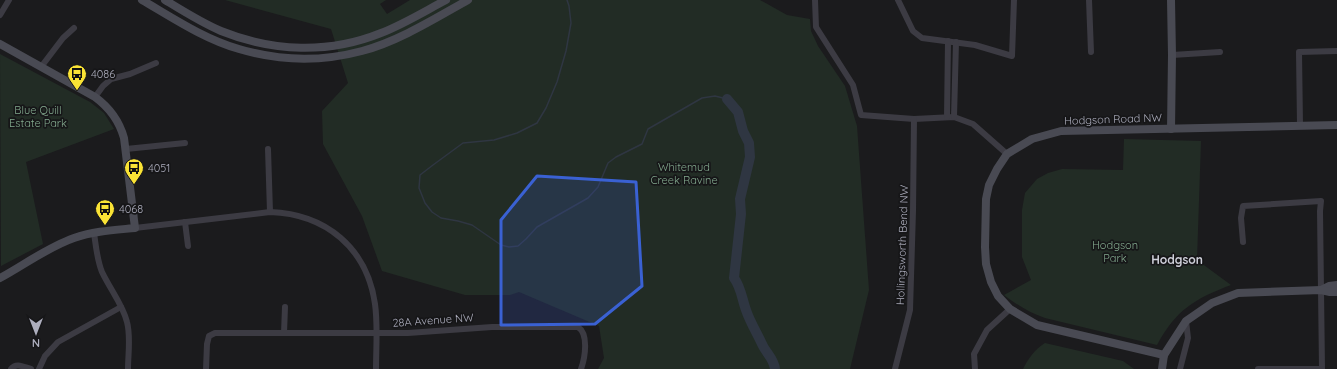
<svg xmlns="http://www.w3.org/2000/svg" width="1337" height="369" font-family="Quicksand,sans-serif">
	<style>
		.green { fill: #222c25 }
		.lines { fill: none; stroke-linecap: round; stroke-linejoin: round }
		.stream { stroke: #2f3642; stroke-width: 1.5 }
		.river { stroke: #2f3642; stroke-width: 10 }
		.street { stroke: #3c3b43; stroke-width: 6 }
		.secondary { stroke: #494a53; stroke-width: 8 }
		.marked { fill: #3a61d3; fill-opacity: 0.2; stroke: #3a61d3; stroke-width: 3; stroke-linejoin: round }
		.labels { text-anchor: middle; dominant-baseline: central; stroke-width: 3.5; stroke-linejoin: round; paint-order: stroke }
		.poi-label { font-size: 11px; fill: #adaebd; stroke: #161618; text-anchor: start }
		.park-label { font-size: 11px; fill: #83a98e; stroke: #161618 }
		.street-label { font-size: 11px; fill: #adaebd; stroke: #161618 }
		.neighbourhood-label { font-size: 12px; font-weight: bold; fill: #cecfd9; stroke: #161618 }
	</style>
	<rect width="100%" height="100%" fill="#1b1b1d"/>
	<g class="green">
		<path d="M225,0H386L380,4L387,14L410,0H760L787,15L810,19L811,31L818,46L845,86L857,126L869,290L850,369H598L604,358L599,326L519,292L510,295H465L382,271L362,216L323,144L322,111L348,83L331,29Z"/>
		<path d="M0,54L90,102L104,113L114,129L26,162L43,244L1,266Z"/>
		<path d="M1124,139L1201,141L1197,260L1231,285C1194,299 1176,310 1157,345L1045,318C1030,313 1017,305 1004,295L1031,280L1022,257V210L1025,193L1037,179L1048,173L1062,169L1123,170Z"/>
		<path d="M1045,343L1123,361L1134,369H1023C1028,359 1035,349 1045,343Z"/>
	</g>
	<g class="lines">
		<path class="stream" d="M567,0L569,6L571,23L566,51L557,82L546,108L537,123L517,133L494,140L463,143L433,165L420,175L419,188L425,203L432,212L441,218L458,221L472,225L501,245L509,247L518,246L526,239L537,227L588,198L598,187L608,163L616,157L642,144L648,129L702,98L715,96L727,99"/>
		<path class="river" d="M727,99L738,112L743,131L749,143L750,157L740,199L741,214L734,278C741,287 742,299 746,310C750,322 757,333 762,344C766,353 774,359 775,369"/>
		<g class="street">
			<path d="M815,0L816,27L853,85L861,115L914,119L954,117L973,124L1007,154"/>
			<path d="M898,0L913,31L922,38L975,45L1012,56L1014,0"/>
			<path d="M1089,0L1091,52"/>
			<path d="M0,15L9,0"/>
			<path d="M1172,55L1220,52"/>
			<path d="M41,67L63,38L74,28"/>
			<path d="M95,97L103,86L111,79L130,74L156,63"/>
			<path d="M947,117L948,41"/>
			<path d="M954,117L956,42"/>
			<path d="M1300,125L1299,52L1337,51"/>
			<path d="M126,149L185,143"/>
			<path d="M268,149L270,212"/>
			<path d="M185,222L188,246"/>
			<path d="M135,228L270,212C326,214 367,248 375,304C378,325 376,348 376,369"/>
			<path d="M94,233C96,246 97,260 102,272C110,289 123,305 127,322C131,337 128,354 128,369"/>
			<path d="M1243,242L1241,218L1243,206L1321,201L1320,211L1322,369"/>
			<path d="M284,333L285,307"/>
			<path d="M11,369C16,362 24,367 31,369"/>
			<path d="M39,369L45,356L58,342L121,307"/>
			<path d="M206,369L207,344L209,336L215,333H408L492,327H578C589,334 585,358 581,369"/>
			<path d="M895,369L910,310L913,211L914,119"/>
			<path d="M975,369L974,354L987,330L1010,309"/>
			<path d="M1180,369L1188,338L1186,321"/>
			<path d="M1258,369H1322"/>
		</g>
		<g class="secondary">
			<path d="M142,0C173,18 204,39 239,49C279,61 321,62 362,51C399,41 434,19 468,0"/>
			<path d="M165,0C183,11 202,23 221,31C273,52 329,54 381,33C404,24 425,11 446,0"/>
			<path d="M0,44L95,97C110,108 119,120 124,138L135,228C115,230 94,231 74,238C48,247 24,265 0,278"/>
			<path d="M1171,129L1172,55L1171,0"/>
			<path d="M1321,290L1329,286L1337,285"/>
			<path d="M1164,355L1037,325L1010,309L998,296L991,282L986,264L985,247L986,199L989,185L997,169L1007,154L1032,139L1061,131L1337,125"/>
			<path d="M1162,369L1164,355L1186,321L1212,303L1238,293L1321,290L1330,292H1337"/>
		</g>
	</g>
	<path class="marked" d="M537,176L636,182L642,286L595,324L501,325V220Z"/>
	<defs>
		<g id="bus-pin" transform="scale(1)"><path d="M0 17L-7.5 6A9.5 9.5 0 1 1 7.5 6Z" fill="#fae335" stroke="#161618"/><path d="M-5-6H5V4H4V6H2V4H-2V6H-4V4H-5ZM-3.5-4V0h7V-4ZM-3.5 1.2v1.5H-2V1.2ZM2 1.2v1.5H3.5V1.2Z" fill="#111"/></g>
	</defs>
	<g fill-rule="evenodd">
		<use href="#bus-pin" x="77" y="74"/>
		<use href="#bus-pin" x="134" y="168"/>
		<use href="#bus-pin" x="105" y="209"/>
	</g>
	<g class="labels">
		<g class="poi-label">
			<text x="91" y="74">4086</text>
			<text x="148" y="168">4051</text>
			<text x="119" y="209">4068</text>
		</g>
		<g class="park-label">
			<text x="38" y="110">Blue Quill<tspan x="38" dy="13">Estate Park</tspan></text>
			<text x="684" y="167">Whitemud<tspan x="684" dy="13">Creek Ravine</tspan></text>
			<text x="1115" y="245">Hodgson<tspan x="1115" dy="13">Park</tspan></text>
		</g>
		<g class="street-label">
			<text transform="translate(1113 119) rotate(-2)">Hodgson Road NW</text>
			<text transform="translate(902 245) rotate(-88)">Hollingsworth Bend NW</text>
			<text transform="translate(433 320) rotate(-4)">28A Avenue NW</text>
		</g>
		<g class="neighbourhood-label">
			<text x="1177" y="259">Hodgson</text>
		</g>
	</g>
	<g transform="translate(36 333) rotate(180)" stroke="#161618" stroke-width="3" paint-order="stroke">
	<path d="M0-3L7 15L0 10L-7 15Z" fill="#adaebd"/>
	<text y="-6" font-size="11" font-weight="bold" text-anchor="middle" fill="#adaebd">N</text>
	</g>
</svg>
